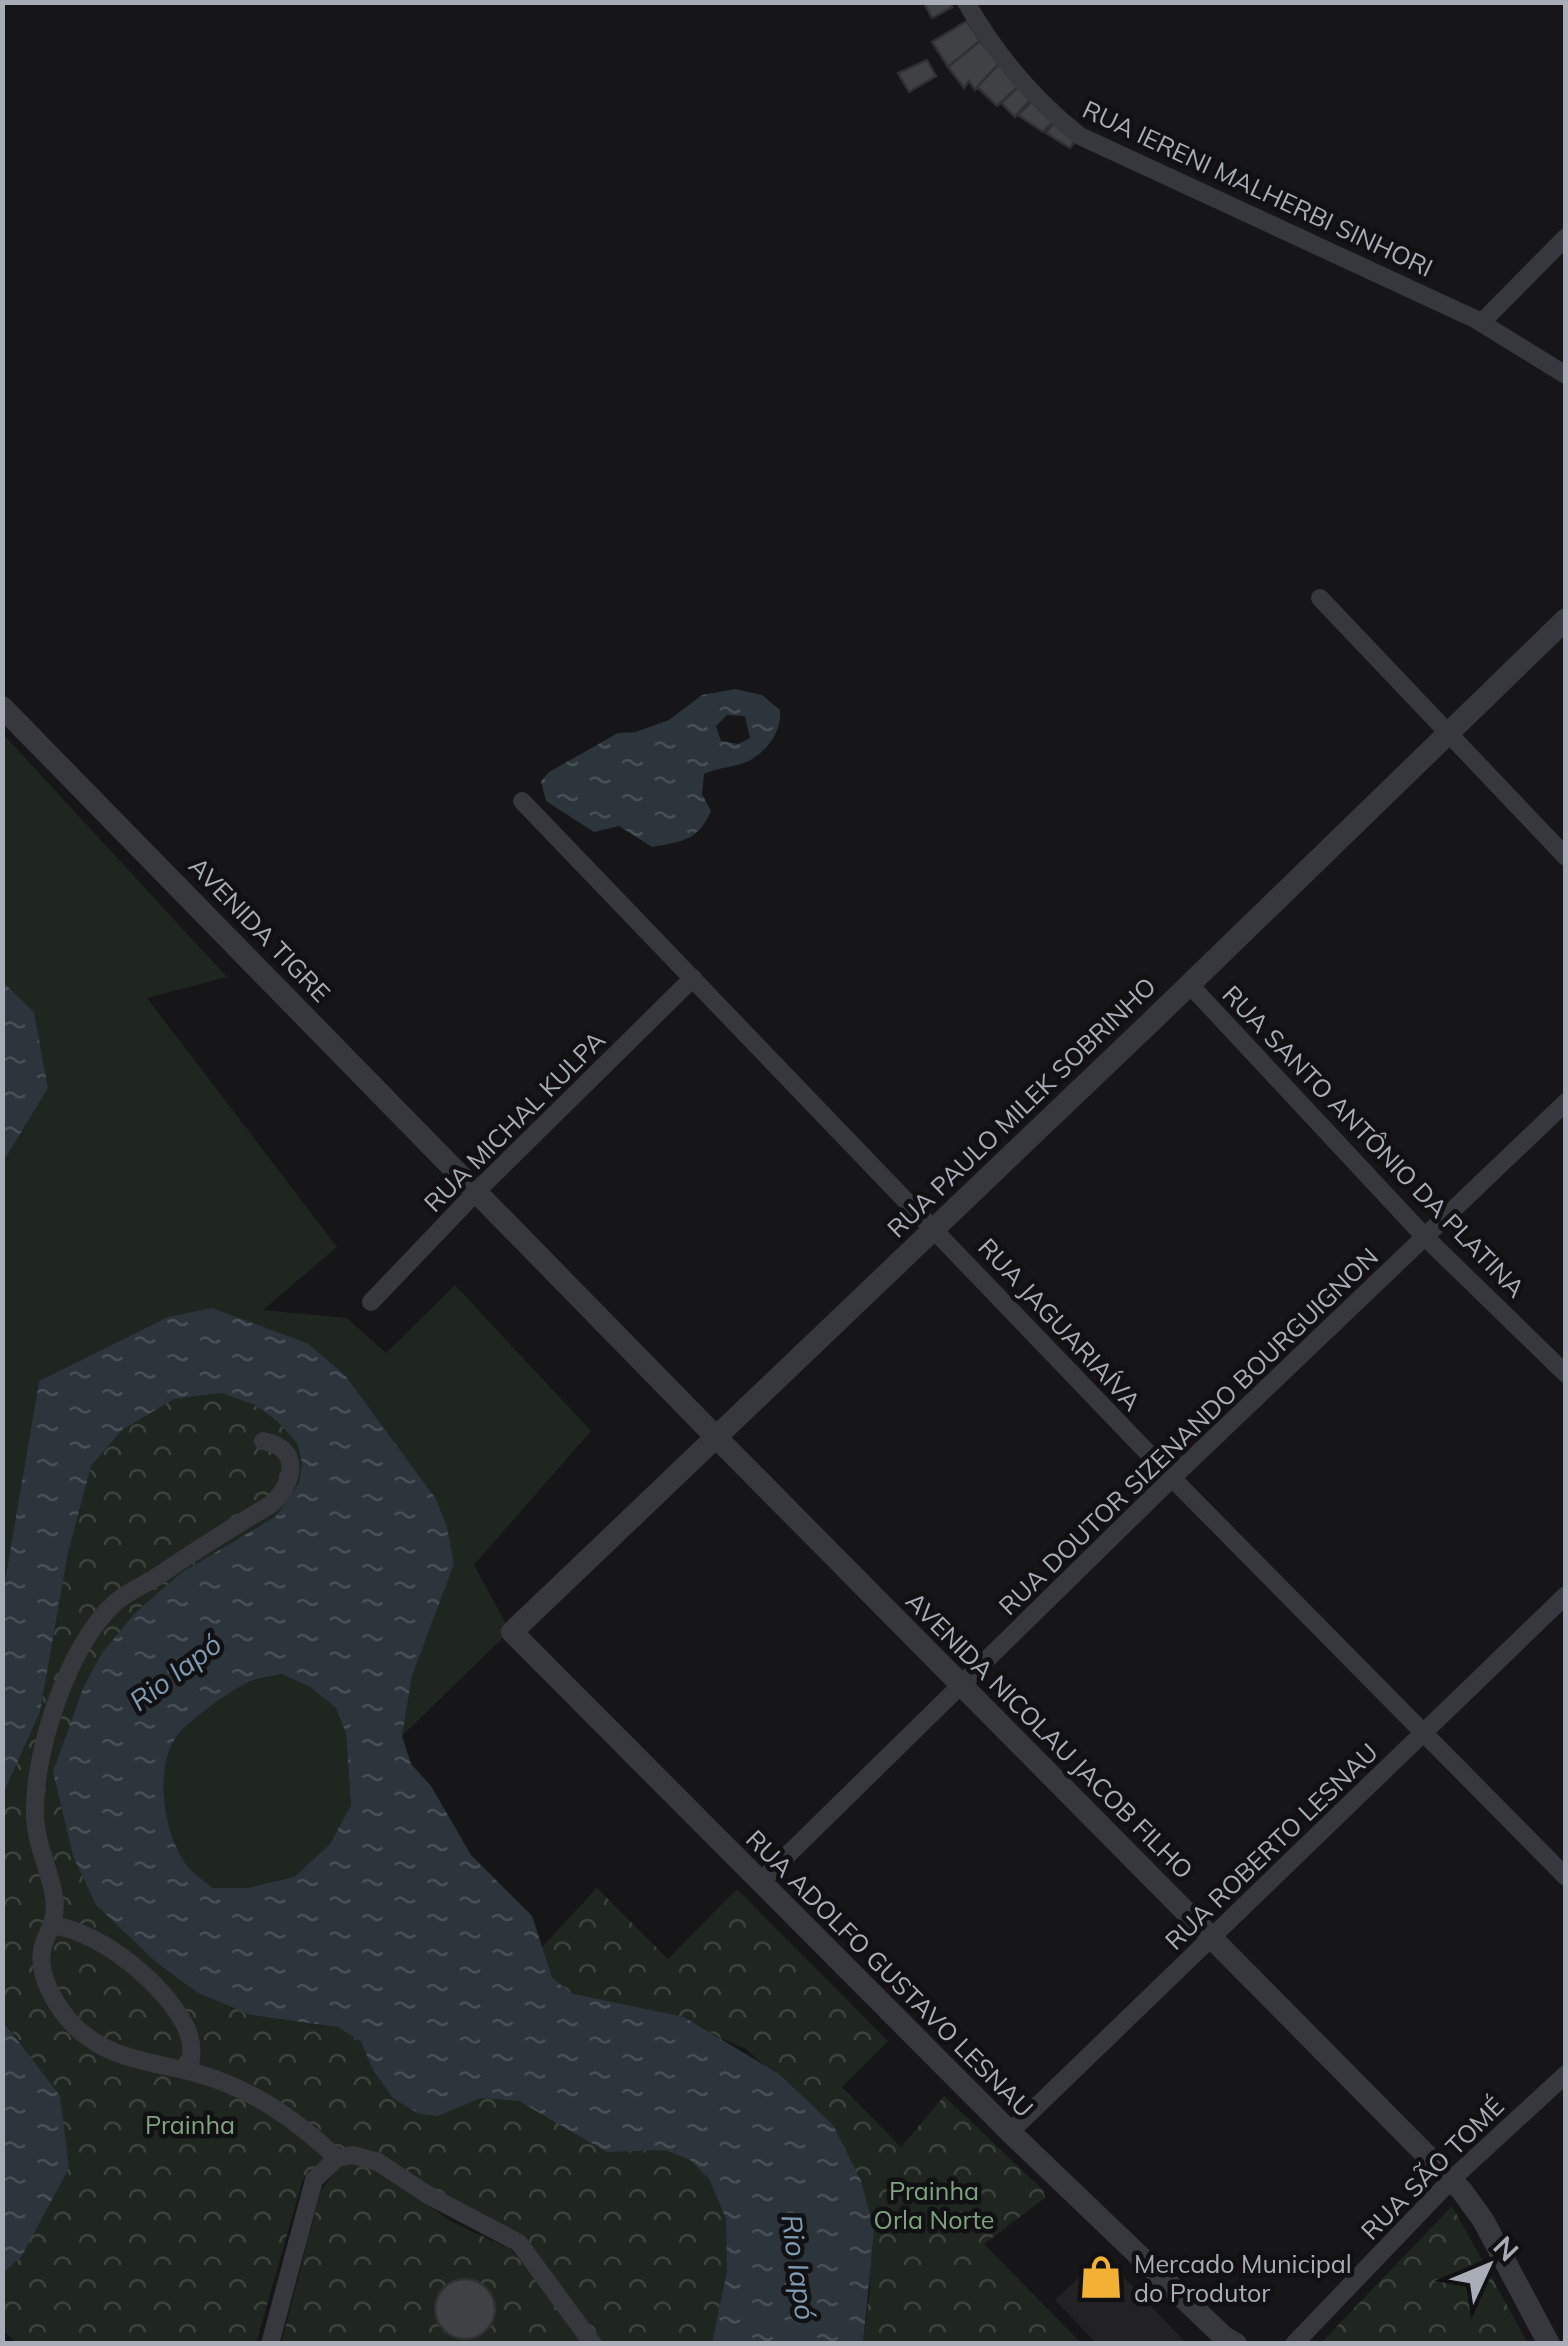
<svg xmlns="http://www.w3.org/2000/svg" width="1568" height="2346" font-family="Mulish,sans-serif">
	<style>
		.built { fill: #222225 }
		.green { fill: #1e261f }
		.forest { fill: url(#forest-crowns) }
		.water { fill: url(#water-ripples); fill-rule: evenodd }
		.building { fill: #404145; stroke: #303034; stroke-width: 2.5 }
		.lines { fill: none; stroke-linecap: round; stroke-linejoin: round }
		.minor { stroke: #37383d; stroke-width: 18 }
		.tertiary { stroke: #37383d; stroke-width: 22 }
		.labels { text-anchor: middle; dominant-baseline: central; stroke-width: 9; stroke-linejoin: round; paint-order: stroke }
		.street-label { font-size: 25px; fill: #a8adb8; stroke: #111113 }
		.park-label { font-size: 25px; fill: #7fa381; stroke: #111113 }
		.poi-label { font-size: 25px; fill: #a8adb8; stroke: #111113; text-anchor: start }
		.water-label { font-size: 28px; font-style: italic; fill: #7f9bb3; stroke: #111113 }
	</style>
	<defs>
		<pattern id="forest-crowns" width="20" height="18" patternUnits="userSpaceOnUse" patternTransform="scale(2.5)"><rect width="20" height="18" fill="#1e261f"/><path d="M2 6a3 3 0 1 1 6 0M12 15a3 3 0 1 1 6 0" fill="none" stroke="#3c433d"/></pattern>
		<pattern id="water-ripples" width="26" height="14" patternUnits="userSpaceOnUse" patternTransform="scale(2.5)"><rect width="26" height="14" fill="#2c353c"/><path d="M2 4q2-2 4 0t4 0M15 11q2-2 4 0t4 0" fill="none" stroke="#485056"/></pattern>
	</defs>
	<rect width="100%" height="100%" fill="#161618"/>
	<path class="built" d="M1103,2255L1186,2343H1096L1055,2300Z"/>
	<g class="green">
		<path d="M3,734L227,977L147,998L337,1247L263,1310L347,1318L386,1353L455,1285L591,1431L474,1565L510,1631L402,1736L412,1676L454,1564L436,1499L345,1375L307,1343L213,1309L168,1317L39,1381L3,1593V1162L48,1088L34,1013L3,982Z"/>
		<path d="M283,1674L310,1687L336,1708L346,1732L351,1805L330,1844L294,1877L247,1888H213C205,1882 196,1875 189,1868C164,1839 153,1768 177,1736C188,1721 228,1692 245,1684C256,1678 271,1677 283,1674Z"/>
	</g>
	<g class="forest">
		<path d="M221,1393L255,1405L276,1420L297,1443L302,1463L299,1483L276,1516L181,1573L136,1612L83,1688L53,1772L73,1856L96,1904L157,1963L198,1993L251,2015L338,2027L361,2042L373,2070L438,2116L481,2097L519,2101L607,2151L665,2150L690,2160L709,2179L726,2219L727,2271L712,2343H594L523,2241L431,2192L339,2154L303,2179L256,2343H16L3,2330V2273L21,2257L18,2040L3,2020V1794L40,1712L68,1553L91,1466L122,1430L174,1399Z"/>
		<path d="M597,1888L668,1959L737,1889L888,2041L842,2087L901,2147L944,2096L1043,2190L1045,2198L984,2244L1081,2343H863L870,2287L833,2125L746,2049L722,2039L684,2017L570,1993L552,1977L542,1947Z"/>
		<path d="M356,2164L379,2170L450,2221L510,2249L529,2268L586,2344H281L321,2190L340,2166Z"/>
		<path d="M1452,2206L1528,2343H1322V2342Z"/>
	</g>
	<g class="water">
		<path d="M735,689L762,695L780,710C782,732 766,754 744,763C731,768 719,767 704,774L702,794L711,811C697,841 684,841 652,847L619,826L594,832L546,801L541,781L549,772L618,733L636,732L669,720L702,695ZM727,715L745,716L750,738L738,744L721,741L716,726Z"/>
		<path d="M3,982L34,1012L48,1088L3,1162Z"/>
		<path d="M212,1308L307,1343L345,1375L436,1499L447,1527L454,1564L412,1676L402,1736L411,1764L431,1786L471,1855L532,1916L552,1977L570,1993L684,2017L779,2074L833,2125L861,2181L874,2230L863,2343H712L727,2271L726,2219L709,2179L690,2160L665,2150L607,2152L519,2101L481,2098L438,2116L419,2114L393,2098L373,2070L361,2042L338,2027L251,2015L198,1993L157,1963L96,1905L73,1856L53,1772L83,1688L102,1653L136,1612L181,1573L276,1516L299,1483L302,1463L297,1443L276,1420L255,1405L221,1393L174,1399L122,1430L91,1466L68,1553L40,1712L3,1794V1593L39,1381L168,1317ZM282,1674L310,1687L336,1708L346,1733L351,1805L330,1844L294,1877L247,1888H213C205,1882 196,1875 189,1868C164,1839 153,1768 177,1736C188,1721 228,1692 245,1684C255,1678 270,1677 282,1674Z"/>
		<path d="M2,2020L60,2096L69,2168L21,2257L3,2273Z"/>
	</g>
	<g class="building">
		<path d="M949,2L952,7L932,18L924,3Z"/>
		<path d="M967,21L980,41L948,67L932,42Z"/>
		<path d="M980,41L999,64L975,90L969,81L964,88L948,67Z"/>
		<path d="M927,60L936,76L909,92L898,73Z"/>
		<path d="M999,64L1018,87L997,106L977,87Z"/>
		<path d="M1018,87L1030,100L1015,117L1001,103Z"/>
		<path d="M1032,101L1055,120L1043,132L1018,115Z"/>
		<path d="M1056,120L1078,137L1070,148L1046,133Z"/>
		<circle cx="465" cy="2309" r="30"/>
	</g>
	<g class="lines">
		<g class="minor">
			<path d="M966,2C996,55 1032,98 1080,136L1475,319L1566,375"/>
			<path d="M1482,322L1566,237"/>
			<path d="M1320,598L1566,857"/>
			<path d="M522,801L1172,1478L1566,1877"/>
			<path d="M1189,984L1425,1237L1566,1374"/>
			<path d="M371,1302L477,1191L693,978"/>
			<path d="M263,1441C303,1448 294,1485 270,1505C231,1528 193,1552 155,1578C142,1586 127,1592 116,1602C68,1644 33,1753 35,1816C36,1845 50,1870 54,1897C57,1916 51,1925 45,1940C31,1974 62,2019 89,2038C118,2060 162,2064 196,2073C253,2089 295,2119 337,2158"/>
			<path d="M760,1882L1172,1478L1566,1102"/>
			<path d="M54,1926C101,1931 170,1988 188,2032C193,2045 192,2058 189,2071"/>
			<path d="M1010,2132L1566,1595"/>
			<path d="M270,2344L314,2180L337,2158L353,2155L378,2162L428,2195L519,2243L593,2344"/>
			<path d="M1294,2344L1451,2180L1566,2074"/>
		</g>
		<g class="tertiary">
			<path d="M2,707L715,1436L1462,2191L1483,2220L1549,2344"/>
			<path d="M1236,2344L1224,2337L1010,2132L512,1632L1157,1016L1566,619"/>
		</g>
	</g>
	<defs>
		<g id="shop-bare" transform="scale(3.45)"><path d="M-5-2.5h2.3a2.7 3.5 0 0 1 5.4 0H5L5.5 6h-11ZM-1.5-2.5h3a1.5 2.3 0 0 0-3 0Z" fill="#f2b134" stroke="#111113" stroke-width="2.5" paint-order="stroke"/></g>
	</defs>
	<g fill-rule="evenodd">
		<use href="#shop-bare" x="1101" y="2277"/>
	</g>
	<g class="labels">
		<g class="street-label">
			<text transform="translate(1258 188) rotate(25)">RUA IERENI MALHERBI SINHORI</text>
			<text transform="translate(260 929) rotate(46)">AVENIDA TIGRE</text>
			<text transform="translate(1021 1107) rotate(-44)">RUA PAULO MILEK SOBRINHO</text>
			<text transform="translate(514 1121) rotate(-45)">RUA MICHAL KULPA</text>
			<text transform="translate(1374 1141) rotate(46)">RUA SANTO ANTÔNIO DA PLATINA</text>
			<text transform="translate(1060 1324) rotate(47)">RUA JAGUARIAÍVA</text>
			<text transform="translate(1188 1431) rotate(-44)">RUA DOUTOR SIZENANDO BOURGUIGNON</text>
			<text transform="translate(1050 1735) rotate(45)">AVENIDA NICOLAU JACOB FILHO</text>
			<text transform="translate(1271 1846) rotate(-44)">RUA ROBERTO LESNAU</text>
			<text transform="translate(890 1973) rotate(45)">RUA ADOLFO GUSTAVO LESNAU</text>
			<text transform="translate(1432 2168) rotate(-45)">RUA SÃO TOMÉ</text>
		</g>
		<g class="park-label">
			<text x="190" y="2124">Prainha</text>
			<text x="934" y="2190">Prainha<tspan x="934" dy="29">Orla Norte</tspan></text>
		</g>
		<g class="poi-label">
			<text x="1134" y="2263">Mercado Municipal<tspan x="1134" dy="29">do Produtor</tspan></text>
		</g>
		<g class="water-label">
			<text transform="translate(175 1672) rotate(-37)">Rio Iapó</text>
			<text transform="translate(799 2267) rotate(82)">Rio Iapó</text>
		</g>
	</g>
	<rect width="1568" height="2346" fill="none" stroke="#a8adb8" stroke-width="10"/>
	<g transform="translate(1488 2266) rotate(46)" stroke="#111113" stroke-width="8" paint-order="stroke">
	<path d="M0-8L18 38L0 25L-18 38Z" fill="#a8adb8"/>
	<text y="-15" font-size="28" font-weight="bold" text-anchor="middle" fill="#a8adb8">N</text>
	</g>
</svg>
